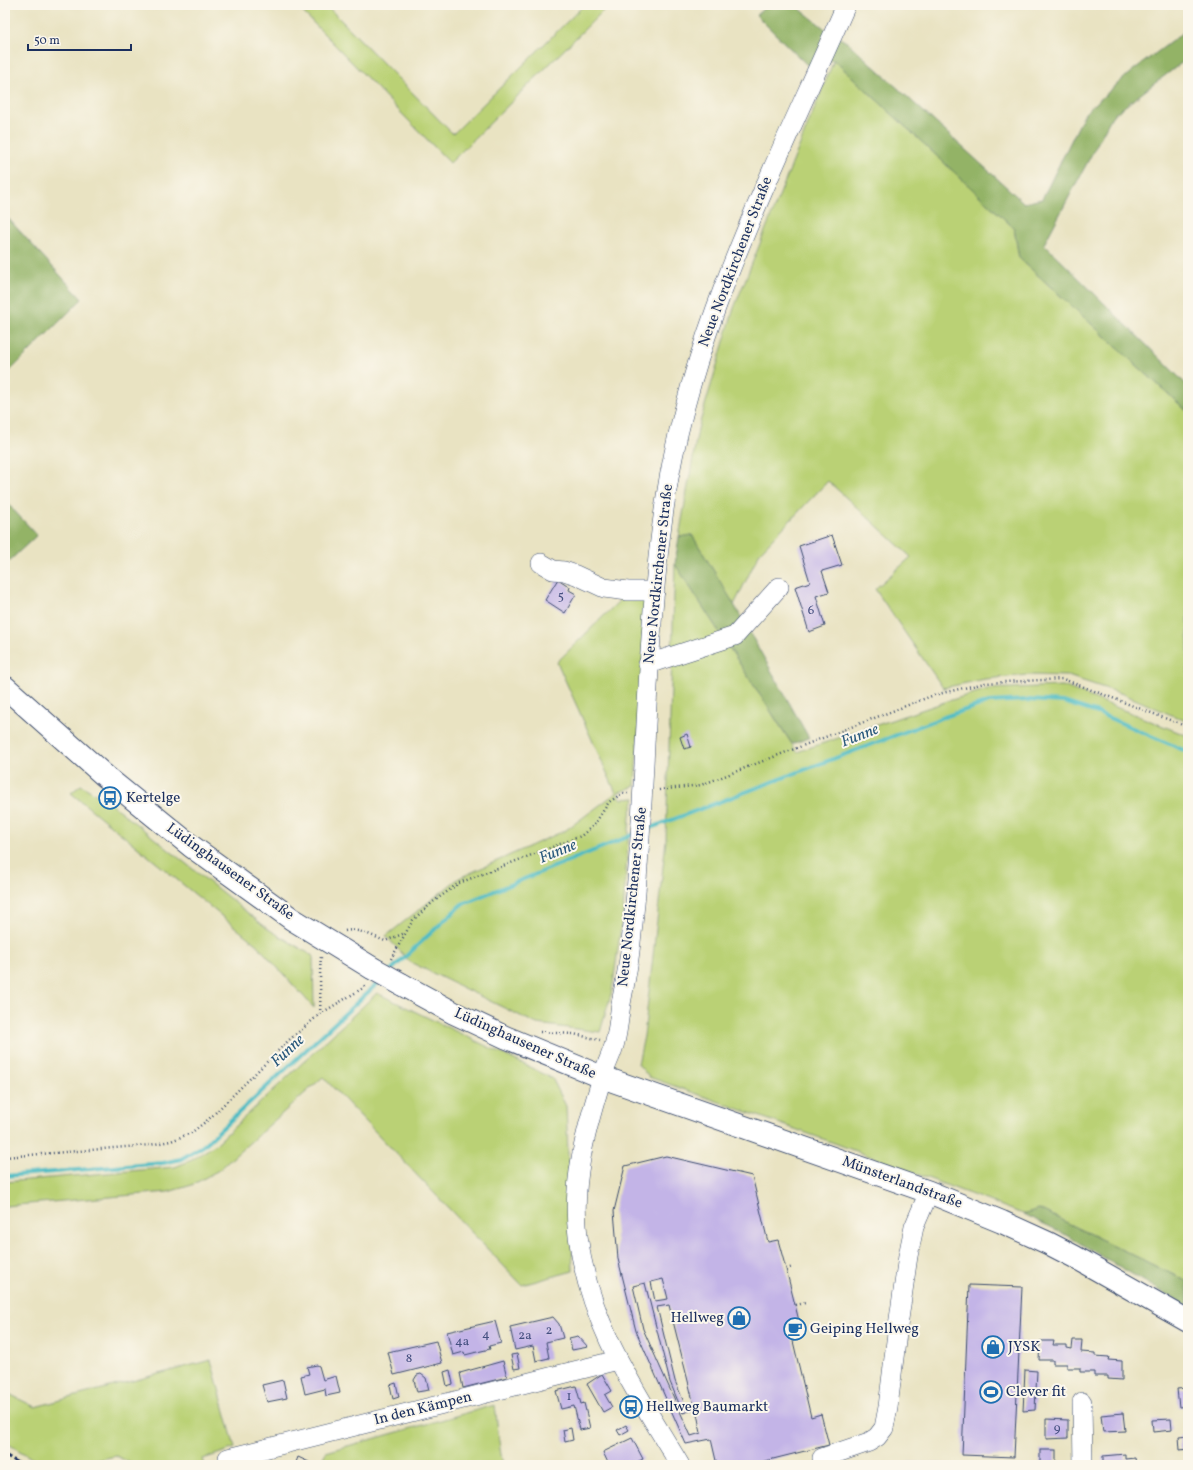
<svg xmlns="http://www.w3.org/2000/svg" width="1193" height="1470" font-family="Vollkorn,serif">
	<style>
		.green { fill: #bad175; stroke: #6a806a }
		.forest { fill: #93b366; stroke: #577162 }
		.lines { fill: none; stroke-linecap: round; stroke-linejoin: round }
		.stream { stroke: #4dbcc4; stroke-width: 4 }
		.building { fill: #c3b4e7; fill-rule: evenodd }
		.minor-casing { stroke: #3a4a6d; stroke-width: 20 }
		.major-casing { stroke: #3a4a6d; stroke-width: 24 }
		.path { stroke: #3a4a6d; stroke-width: 2.5; stroke-dasharray: 1 3; stroke-linecap: butt }
		.minor { stroke: #fff; stroke-width: 19 }
		.major { stroke: #fff; stroke-width: 22 }
		.rail { stroke: #1b2f5e; stroke-width: 3; stroke-dasharray: 6 3; stroke-linecap: butt }
		.major-bridge-casing { stroke: #3a4a6d; stroke-width: 24; stroke-linecap: butt }
		.major-bridge { stroke: #fff; stroke-width: 22 }
		.labels { text-anchor: middle; dominant-baseline: central; stroke-width: 4; stroke-linejoin: round; paint-order: stroke }
		.number-label { font-size: 13px; fill: #455080 }
		.street-label { font-size: 15px; fill: #1b2f5e; stroke: #fbf7ec }
		.poi-label { font-size: 15px; fill: #1b2f5e; stroke: #fbf7ec; text-anchor: start }
		.water-label { font-size: 16px; font-style: italic; fill: #2a597d; stroke: #fbf7ec }
	</style>
	<rect width="100%" height="100%" fill="#fbf7ec"/>
	<filter id="ink" filterUnits="userSpaceOnUse"><feTurbulence type="fractalNoise" baseFrequency=".025" numOctaves="2"/><feDisplacementMap in="SourceGraphic" scale="8" xChannelSelector="R" yChannelSelector="G"/><feConvolveMatrix kernelMatrix="1 2 1 2 8 2 1 2 1" color-interpolation-filters="sRGB"/></filter>
	<filter id="wash" filterUnits="userSpaceOnUse"><feTurbulence type="fractalNoise" baseFrequency=".012" numOctaves="4" result="noise"/><feDisplacementMap in="SourceGraphic" scale="16" xChannelSelector="R" yChannelSelector="G"/><feGaussianBlur stdDeviation="0.9" result="paint"/><feColorMatrix in="noise" values="0 0 0 0 0 0 0 0 0 0 0 0 0 0 0 0 0 1.4 0 .05"/><feComposite in="paint" operator="in"/></filter>
	<g filter="url(#wash)">
		<rect width="100%" height="100%" fill="#e9e3c2"/>
		<g class="green">
			<path d="M296,5H326L453,134L584,5H609L450,163Z"/>
			<path d="M834,60L1014,228L1019,258L1188,412V722L1123,694L1068,676L1029,675L985,679L943,688L875,589L911,557L828,481L760,552L734,605L692,535L679,537L698,429L734,308Z"/>
			<path d="M675,564L797,752L945,702L988,689L1063,686L1188,736V1282L1039,1209L1023,1214L837,1144L649,1077L638,1064L644,1036L666,840Z"/>
			<path d="M623,597H647L635,786L617,793L622,799L635,798L630,815L623,913L612,991L600,1032L537,1024L410,962L386,936L459,878L566,830L616,793L557,662Z"/>
			<path d="M81,785L110,803L268,929L313,956L314,1008L257,945L71,793Z"/>
			<path d="M377,993L552,1078L566,1106L573,1271L522,1285L323,1077L219,1170L192,1185L168,1192L5,1206V1182L175,1167L192,1160L216,1144Z"/>
			<path d="M211,1360L235,1448L203,1459L205,1465H134L116,1456L73,1465H43L5,1442V1392L35,1407Z"/>
			<path d="M495,1405L500,1449L503,1465H319L326,1452Z"/>
		</g>
		<g class="forest">
			<path d="M768,5H795L824,28L848,43L1024,203L1042,199L1085,113L1132,71L1188,29V58L1112,116L1044,244L1188,386V412L1019,258L1014,228L834,60L807,65L756,15Z"/>
			<path d="M5,215L82,299L5,376Z"/>
			<path d="M5,501L37,535L5,565Z"/>
			<path d="M692,535L732,601L809,738L792,744L675,564L679,537Z"/>
			<path d="M1039,1209L1188,1282V1307L1059,1231L1023,1214Z"/>
		</g>
		<g class="lines">
			<g class="stream">
				<path d="M645,830L944,717L989,702L1028,700L1063,702L1098,713L1188,752"/>
				<path d="M390,971L462,904L635,834"/>
				<path d="M5,1176L163,1163L181,1159L203,1146L381,980"/>
			</g>
		</g>
		<g id="blocks">
			<g class="building">
				<path d="M832,535L842,565L822,571L829,592L816,596L825,626L809,632L795,587L810,582L799,546Z"/>
				<path d="M558,579L570,587L569,590L576,594L565,613L545,600Z"/>
				<path d="M687,734L691,747L684,749L680,737Z"/>
				<path d="M666,1156L752,1176L768,1242L778,1240L786,1269L802,1333L792,1337L811,1417L821,1414L829,1445L753,1464V1465H717L711,1439L686,1444L636,1331L618,1259L614,1211L625,1166ZM663,1279L668,1299L655,1301L651,1282ZM645,1283L670,1382L683,1413L696,1409L701,1433L691,1436L643,1329L633,1286ZM669,1305L694,1405L686,1407L675,1381L657,1307Z"/>
				<path d="M969,1285L1022,1287L1014,1457L962,1455Z"/>
				<path d="M553,1317L559,1324L563,1338L546,1342L549,1358L536,1361L533,1346L515,1350L510,1327Z"/>
				<path d="M495,1321L501,1343L489,1346L490,1349L477,1352L465,1355L464,1352L453,1355L447,1332Z"/>
				<path d="M578,1336L588,1347L572,1350L569,1338Z"/>
				<path d="M1073,1340H1082L1081,1352L1095,1353V1356L1109,1357L1108,1360L1122,1361V1380L1108,1379V1376H1094V1372H1080V1368H1067V1364H1053V1360H1039L1040,1341H1054L1053,1345H1067V1348L1072,1349Z"/>
				<path d="M436,1341L442,1363L394,1375L388,1352Z"/>
				<path d="M517,1354L520,1368L514,1369L511,1355Z"/>
				<path d="M503,1361L507,1377L463,1388L460,1373Z"/>
				<path d="M317,1365L319,1366L323,1380L336,1376L340,1393L326,1396L325,1389L305,1394L301,1376L309,1374L307,1367Z"/>
				<path d="M450,1370L453,1384L447,1386L444,1372Z"/>
				<path d="M1025,1370L1037,1371L1035,1410L1023,1411Z"/>
				<path d="M421,1374L426,1378L429,1390L417,1392L414,1380L417,1375Z"/>
				<path d="M602,1374L612,1391L605,1395L612,1407L603,1412L587,1384Z"/>
				<path d="M283,1380L287,1398L267,1402L262,1385Z"/>
				<path d="M396,1383L399,1397L393,1399L390,1385Z"/>
				<path d="M576,1386L581,1404L584,1403L590,1428L580,1430L574,1406L561,1409L556,1391Z"/>
				<path d="M1188,1388V1406L1179,1407L1177,1389Z"/>
				<path d="M1123,1413L1125,1431L1103,1432L1101,1415Z"/>
				<path d="M1046,1419L1068,1420V1438L1046,1439Z"/>
				<path d="M1171,1419L1172,1430L1153,1432L1152,1420Z"/>
				<path d="M626,1425L629,1430L620,1435L617,1430Z"/>
				<path d="M571,1428L573,1440L565,1442L563,1430Z"/>
				<path d="M1188,1435V1449L1180,1450L1179,1436Z"/>
				<path d="M632,1438L643,1459L631,1465H609L603,1452Z"/>
				<rect x="1040" y="1450" width="16" height="15"/>
				<path d="M1125,1454V1459L1135,1458L1136,1465H1103V1456Z"/>
				<path d="M298,1457L309,1462L307,1465H295Z"/>
				<path d="M908,1462L948,1464L947,1465H908Z"/>
			</g>
		</g>
	</g>
	<g filter="url(#ink)">
		<use href="#blocks" fill-opacity="0" stroke="#3a4a6d" stroke-width="1"/>
		<g class="lines">
			<g class="minor-casing">
				<g id="minor">
					<path d="M541,563L553,570L564,571L576,575L604,588L628,591H655"/>
					<path d="M648,664L735,636L779,587"/>
					<path d="M1082,1402L1083,1465"/>
					<path d="M228,1458L618,1360"/>
					<path d="M822,1458L869,1442L877,1437L884,1428L888,1407L897,1333L908,1256L914,1227L929,1192"/>
					<path d="M680,1465C636,1391 589,1325 578,1236C571,1183 586,1129 602,1078C605,1066 612,1055 615,1042C618,1030 619,1017 621,1004C624,987 628,969 630,951C649,794 642,634 669,478C699,311 779,159 846,5"/>
				</g>
			</g>
			<g class="major-casing">
				<g id="major">
					<path d="M5,687L105,776L191,846L292,919L372,968"/>
					<path d="M401,984L454,1013L505,1037L602,1077L929,1192L1002,1222L1048,1243L1075,1257L1188,1321"/>
				</g>
			</g>
			<g class="path">
				<path d="M659,790L701,785L934,695L985,683L1063,679L1188,727"/>
				<path d="M345,931C359,928 372,936 385,941L405,933"/>
				<path d="M391,959L413,920L433,902L459,883L581,836L594,825L609,802L623,793H628"/>
				<path d="M320,1014C321,995 319,976 321,957"/>
				<path d="M540,1032L574,1034L600,1040"/>
				<path d="M5,1157L150,1145L171,1141L191,1133L209,1119L289,1040L320,1014L363,988L366,984"/>
				<path d="M786,1269L793,1267"/>
				<path d="M796,1305L805,1303"/>
			</g>
			<use href="#minor" class="minor"/>
			<use href="#major" class="major"/>
			<path class="rail" d="M5,1455L22,1465"/>
			<g class="major-bridge-casing">
				<path id="major-bridge" d="M372,968L401,984"/>
			</g>
			<use href="#major-bridge" class="major-bridge"/>
		</g>
	</g>
	<defs>
		<g id="bus-ring" transform="scale(1.15)"><circle r="9.5" fill="#fbf7ec" stroke="#1f6fb2" stroke-width="1.5"/><path d="M-5-6H5V4H4V6H2V4H-2V6H-4V4H-5ZM-3.5-4V0h7V-4ZM-3.5 1.2v1.5H-2V1.2ZM2 1.2v1.5H3.5V1.2Z" fill="#1f6fb2"/></g>
		<g id="shop-ring" transform="scale(1.15)"><circle r="9.5" fill="#fbf7ec" stroke="#1f6fb2" stroke-width="1.5"/><path d="M-5-2.5h2.3a2.7 3.5 0 0 1 5.4 0H5L5.5 6h-11ZM-1.5-2.5h3a1.5 2.3 0 0 0-3 0Z" fill="#1f6fb2"/></g>
		<g id="cafe-ring" transform="scale(1.15)"><circle r="9.5" fill="#fbf7ec" stroke="#1f6fb2" stroke-width="1.5"/><path d="M-5.5-4.5H6V0H3Q3 3.5 0 3.5H-2.5Q-5.5 3.5-5.5 0ZM3-3.2v2h1.7v-2ZM-6 4.5H4V6H-6Z" fill="#1f6fb2"/></g>
		<g id="stadium-ring" transform="scale(1.15)"><circle r="9.5" fill="#fbf7ec" stroke="#1f6fb2" stroke-width="1.5"/><path d="M0-5a6.5 5 0 1 0 0 10a6.5 5 0 1 0 0-10ZM-3.5-1.8h7v3.6h-7Z" fill="#1f6fb2"/></g>
	</defs>
	<g fill-rule="evenodd">
		<use href="#bus-ring" x="110" y="798"/>
		<use href="#shop-ring" x="739" y="1318"/>
		<use href="#cafe-ring" x="795" y="1329"/>
		<use href="#shop-ring" x="993" y="1347"/>
		<use href="#stadium-ring" x="991" y="1392"/>
		<use href="#bus-ring" x="631" y="1407"/>
	</g>
	<g class="labels">
		<g class="number-label">
			<text x="561" y="597">5</text>
			<text x="811" y="611">6</text>
			<text x="549" y="1331">2</text>
			<text x="486" y="1335">4</text>
			<text x="525" y="1336">2a</text>
			<text x="462" y="1342">4a</text>
			<text x="409" y="1359">8</text>
			<text x="569" y="1397">1</text>
			<text x="1057" y="1429">9</text>
		</g>
		<g class="street-label">
			<text transform="translate(736 262) rotate(-69)">Neue Nordkirchener Straße</text>
			<text transform="translate(659 574) rotate(-84)">Neue Nordkirchener Straße</text>
			<text transform="translate(230 872) rotate(36)">Lüdinghausener Straße</text>
			<text transform="translate(633 897) rotate(-84)">Neue Nordkirchener Straße</text>
			<text transform="translate(525 1044) rotate(24)">Lüdinghausener Straße</text>
			<text transform="translate(902 1183) rotate(20)">Münsterlandstraße</text>
			<text transform="translate(423 1409) rotate(-14)">In den Kämpen</text>
		</g>
		<g class="poi-label">
			<text x="126" y="798">Kertelge</text>
			<text x="724" y="1318" text-anchor="end">Hellweg</text>
			<text x="810" y="1329">Geiping Hellweg</text>
			<text x="1008" y="1347">JYSK</text>
			<text x="1006" y="1392">Clever fit</text>
			<text x="646" y="1407">Hellweg Baumarkt</text>
		</g>
		<g class="water-label">
			<text transform="translate(860 736) rotate(-21)">Funne</text>
			<text transform="translate(558 852) rotate(-22)">Funne</text>
			<text transform="translate(288 1051) rotate(-43)">Funne</text>
		</g>
	</g>
	<rect width="1193" height="1470" fill="none" stroke="#fbf7ec" stroke-width="20"/>
	<path d="M28 44v6h103v-6" fill="none" stroke="#1b2f5e" stroke-width="2"/>
	<text x="34" y="44" font-size="12" fill="#1b2f5e" stroke="#fbf7ec" stroke-width="3" paint-order="stroke">50 m</text>
</svg>
